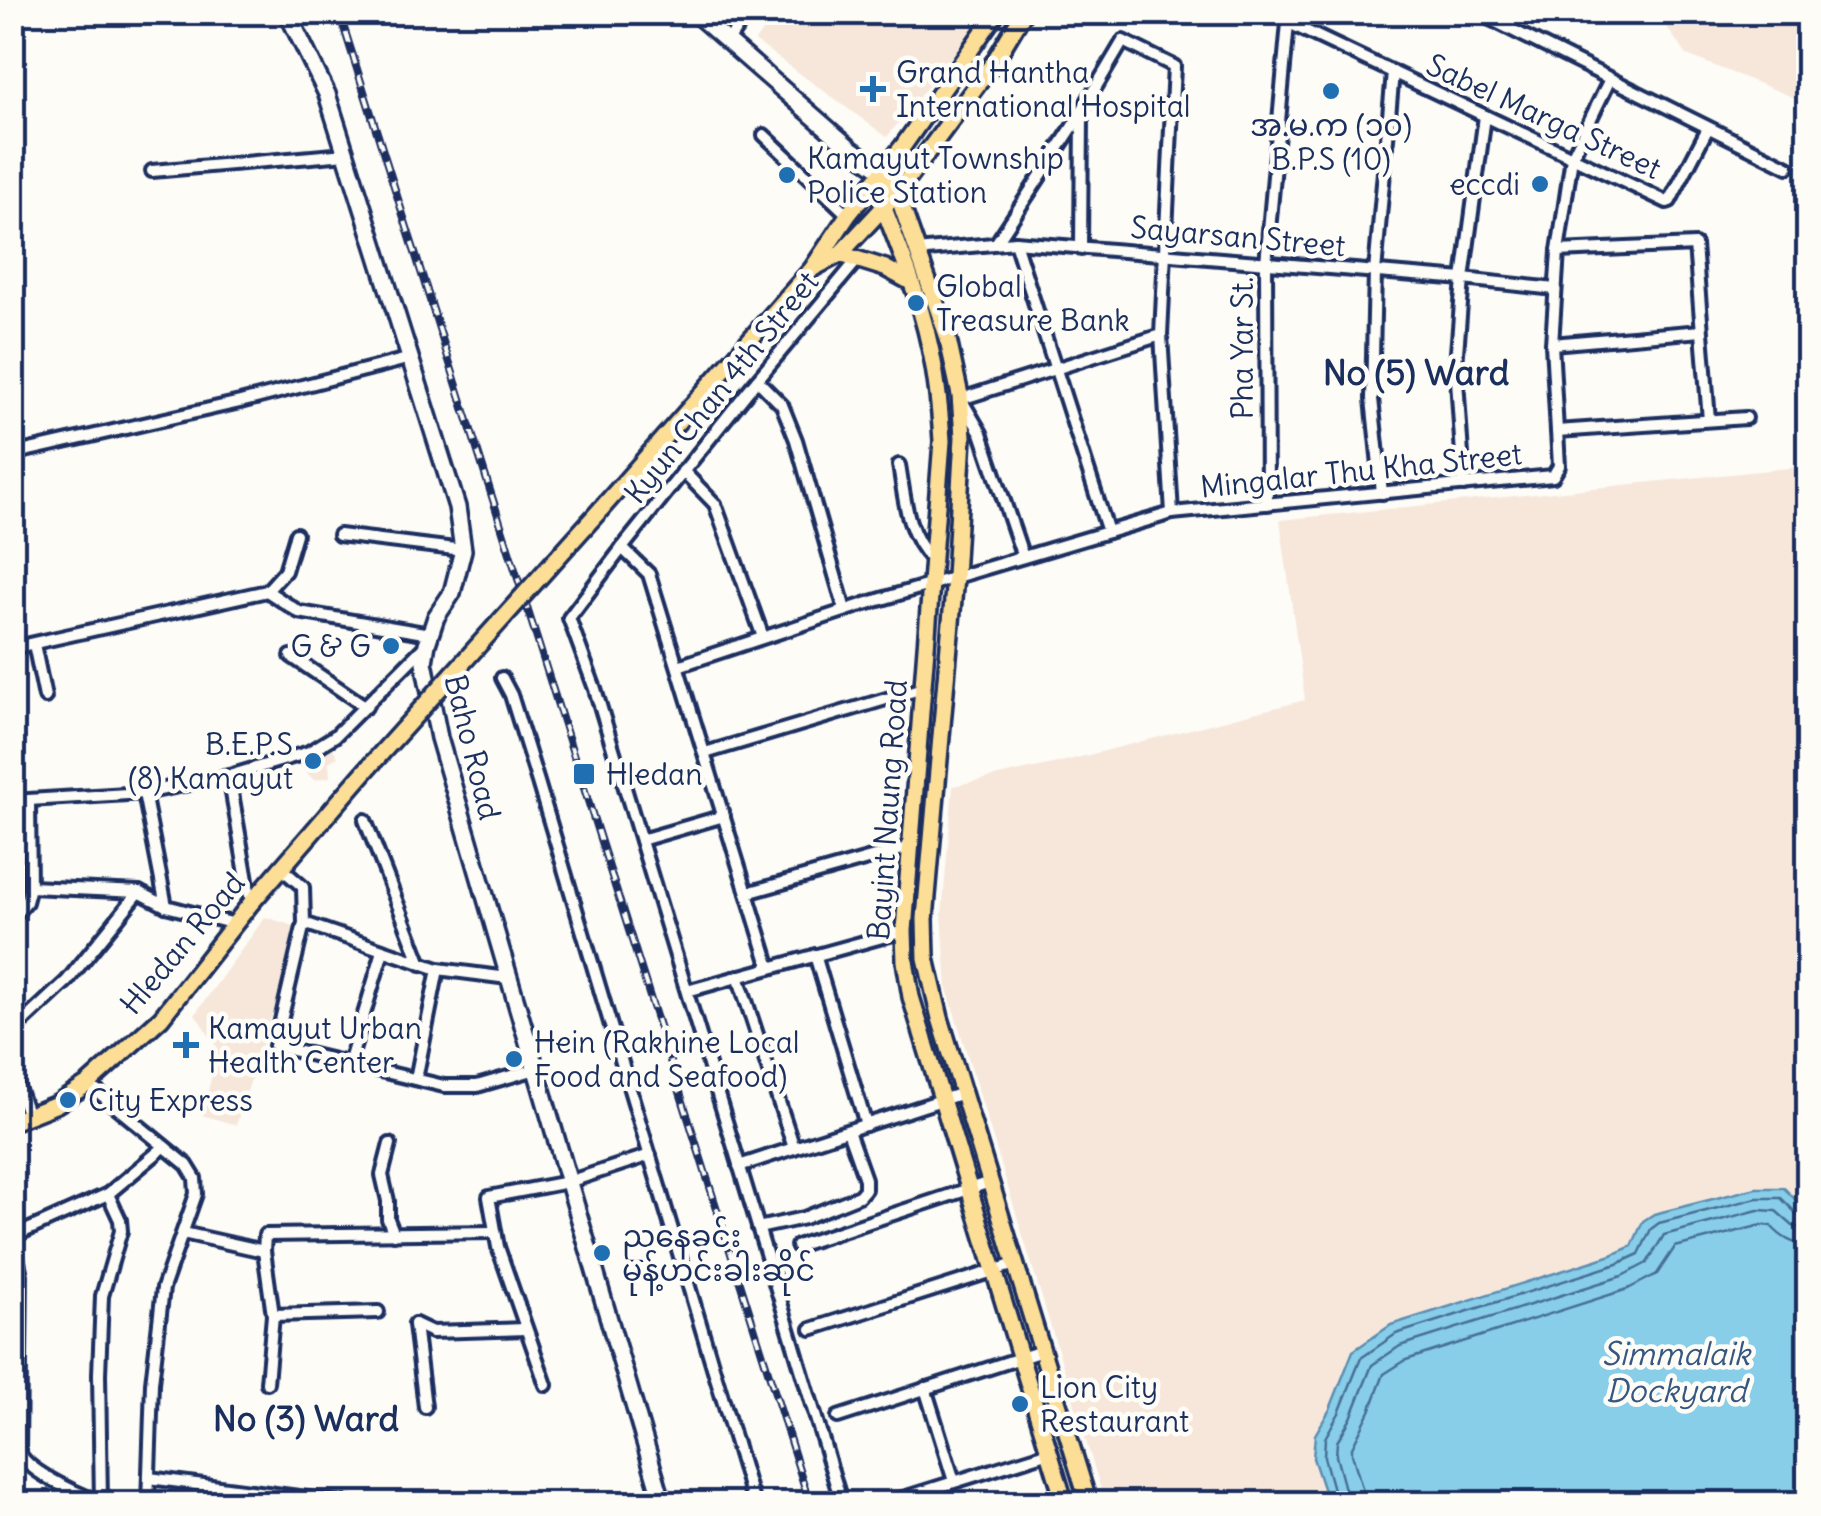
<svg xmlns="http://www.w3.org/2000/svg" width="1821" height="1516" font-family="Delius,'Noto Sans Myanmar',sans-serif">
	<style>
		.built { fill: #f7e7db }
		.water { fill: #88cee9; stroke: #5c8eb1; stroke-width: 2.5 }
		.lines { fill: none; stroke-linecap: round; stroke-linejoin: round }
		.shore { stroke: #476f96; stroke-width: 2.5 }
		.street-casing { stroke: #1b2f5e; stroke-width: 18 }
		.secondary-casing { stroke: #1b2f5e; stroke-width: 22 }
		.primary-casing { stroke: #1b2f5e; stroke-width: 22 }
		.street { stroke: #fdfcf7; stroke-width: 10 }
		.secondary { stroke: #fdfcf7; stroke-width: 15 }
		.primary { stroke: #fcde96; stroke-width: 15 }
		.rail-casing { stroke: #1b2f5e; stroke-width: 8 }
		.rail { stroke: #fdfcf7; stroke-width: 4; stroke-dasharray: 11; stroke-linecap: butt }
		.primary-bridge-casing { stroke: #1b2f5e; stroke-width: 22; stroke-linecap: butt }
		.primary-bridge { stroke: #fcde96; stroke-width: 15 }
		.poi-dot { fill: #1f6fb2; stroke: #fdfcf7; stroke-width: 4 }
		.labels { text-anchor: middle; dominant-baseline: central; stroke-width: 9; stroke-linejoin: round; paint-order: stroke }
		.poi-label { font-size: 30px; fill: #1b2f5e; stroke: #fdfcf7; text-anchor: start }
		.street-label { font-size: 30px; fill: #1b2f5e; stroke: #fdfcf7 }
		.water-label { font-size: 32px; font-style: italic; fill: #365781; stroke: #fdfcf7 }
		.quarter-label { font-size: 35px; font-weight: bold; fill: #1b2f5e; stroke: #fdfcf7 }
	</style>
	<rect width="100%" height="100%" fill="#fdfcf7"/>
	<filter id="ink" filterUnits="userSpaceOnUse"><feTurbulence type="fractalNoise" baseFrequency=".01" numOctaves="2"/><feDisplacementMap in="SourceGraphic" scale="20" xChannelSelector="R" yChannelSelector="G"/><feConvolveMatrix kernelMatrix="1 2 1 2 8 2 1 2 1" color-interpolation-filters="sRGB"/></filter>
	<g filter="url(#ink)">
		<g class="built">
			<path d="M775,13V12L987,13L887,137L755,41Z"/>
			<path d="M1656,13H1808V103L1687,55Z"/>
			<path d="M1808,466V1503H1105L947,989L942,915L953,786L1057,763L1305,700L1280,520Z"/>
			<path d="M329,742L338,757L329,762L330,777L314,780L293,759Z"/>
			<path d="M265,917L301,928L236,1125L202,1115L218,1049L195,1014Z"/>
		</g>
		<path class="water" d="M1756,1188H1784L1808,1212V1503H1328L1313,1458L1315,1435L1330,1409L1353,1351L1391,1325L1612,1255L1632,1246L1643,1221L1654,1214Z"/>
		<g class="lines">
			<g class="shore">
				<path d="M1337,1504L1324,1457L1325,1438L1339,1413L1361,1358L1396,1334L1617,1264L1639,1254L1651,1229L1659,1223L1757,1198H1781L1799,1216L1808,1217"/>
				<path d="M1349,1504L1336,1456L1337,1442L1351,1418L1372,1365L1400,1346L1622,1276L1647,1263L1664,1235L1758,1210L1776,1211L1793,1226L1808,1230"/>
				<path d="M1364,1504L1363,1491L1352,1454V1447L1370,1411L1384,1374L1406,1360L1628,1289L1657,1274L1675,1247L1762,1225L1771,1226C1782,1238 1792,1244 1808,1245"/>
			</g>
			<g class="street-casing">
				<g id="street">
					<path d="M1476,12L1788,167"/>
					<path d="M1289,23L1667,202L1670,201L1708,128"/>
					<path d="M728,41L748,12"/>
					<path d="M764,135L848,215"/>
					<path d="M152,171L346,154"/>
					<path d="M997,242L1071,129L1123,41L1174,66L1161,335L1172,513"/>
					<path d="M1015,242L1108,532"/>
					<path d="M1081,249L1082,115"/>
					<path d="M916,251L1015,242L1463,279L1555,289"/>
					<path d="M1558,251L1695,245L1709,420"/>
					<path d="M1552,344L1701,331"/>
					<path d="M757,380L782,405L796,440L845,610"/>
					<path d="M1557,431L1746,418"/>
					<path d="M12,454L240,402L411,358"/>
					<path d="M899,465C905,500 906,533 932,560"/>
					<path d="M683,471L715,504L763,637"/>
					<path d="M1464,485L1456,365L1463,279L1485,116"/>
					<path d="M1382,493L1372,399L1375,272L1393,72"/>
					<path d="M1267,504L1266,263L1289,12"/>
					<path d="M339,535L463,550"/>
					<path d="M622,548L649,574L770,968"/>
					<path d="M1023,557L981,433L961,399L1161,335"/>
					<path d="M267,591L299,612L430,634"/>
					<path d="M267,591L285,571L296,534"/>
					<path d="M34,644L45,697"/>
					<path d="M12,648L267,591"/>
					<path d="M291,656L366,707"/>
					<path d="M678,666L865,604L1172,513L1553,476L1559,466L1552,344L1558,251L1572,157L1610,79"/>
					<path d="M502,678L511,695L538,782L754,1504"/>
					<path d="M705,753L923,688"/>
					<path d="M229,776L251,903"/>
					<path d="M144,793L166,906"/>
					<path d="M12,801L144,793L229,776L309,752L335,736L426,645"/>
					<path d="M365,820L421,964"/>
					<path d="M641,840L724,816"/>
					<path d="M281,868L303,887L304,923L275,1046L444,1086H477L536,1069"/>
					<path d="M30,887L139,892L166,906L235,924"/>
					<path d="M747,893L910,847"/>
					<path d="M12,918L26,902L30,887L29,802"/>
					<path d="M304,923L438,969L508,978"/>
					<path d="M815,955L866,1125"/>
					<path d="M738,976L794,1148"/>
					<path d="M687,991L904,931"/>
					<path d="M12,1032L67,981L139,892"/>
					<path d="M349,1064L383,951"/>
					<path d="M12,1070L28,1116"/>
					<path d="M416,1079L438,969"/>
					<path d="M88,1084L187,1165L195,1178L196,1194L163,1288L152,1383L148,1504"/>
					<path d="M390,1144L382,1175L388,1201V1219L394,1234"/>
					<path d="M739,1166L963,1093"/>
					<path d="M758,1228L804,1218L859,1196L865,1189V1179L848,1131"/>
					<path d="M183,1233L264,1251"/>
					<path d="M12,1235L21,1275L19,1452C28,1473 86,1498 108,1504"/>
					<path d="M12,1237L108,1194L164,1147"/>
					<path d="M797,1246L990,1182"/>
					<path d="M273,1315L378,1312"/>
					<path d="M415,1324L432,1332L526,1329"/>
					<path d="M415,1324L425,1407"/>
					<path d="M811,1329L1015,1264"/>
					<path d="M267,1383L273,1315L264,1251L265,1235L495,1232"/>
					<path d="M546,1385L498,1247L489,1197L568,1182L650,1155"/>
					<path d="M925,1388L954,1481"/>
					<path d="M838,1417L1042,1351"/>
					<path d="M149,1478L354,1504"/>
					<path d="M101,1502L99,1374L102,1296L121,1231L120,1220L108,1194"/>
					<path d="M647,1504L662,1498"/>
					<path d="M842,1504L595,689L569,618L622,548L752,386L858,259"/>
					<path d="M884,1504L1050,1452"/>
				</g>
			</g>
			<g class="secondary-casing">
				<g id="secondary">
					<path d="M287,12L327,94L457,507L463,550L452,593L436,617L427,644L424,662L439,738L663,1504"/>
					<path d="M694,12L851,149L883,171"/>
				</g>
			</g>
			<g class="primary-casing">
				<g id="primary">
					<path d="M883,171L897,193L947,335L960,395L963,437L955,577L925,919L926,958L940,1018L1089,1504"/>
					<path d="M874,183C894,234 919,294 930,347C937,378 940,409 942,441L904,931L905,961L911,997L1065,1504"/>
					<path d="M840,254L885,268L911,282"/>
					<path d="M815,267L840,254L897,193L994,62L1024,12"/>
					<path d="M601,509L812,269L848,215L903,146L997,12"/>
					<path d="M12,1122L57,1104L88,1084L161,1018L251,903L368,768"/>
				</g>
			</g>
			<use href="#street" class="street"/>
			<use href="#secondary" class="secondary"/>
			<use href="#primary" class="primary"/>
			<g class="rail-casing">
				<path id="rail" d="M339,12L810,1504"/>
			</g>
			<use href="#rail" class="rail"/>
			<g class="primary-bridge-casing">
				<path id="primary-bridge" d="M368,768L601,509"/>
			</g>
			<use href="#primary-bridge" class="primary-bridge"/>
		</g>
	</g>
	<g class="poi-dot">
		<path d="M868 74h10v10h10v10h-10v10h-10v-10h-10v-10h10z"/>
		<circle cx="1331" cy="91" r="10"/>
		<circle cx="787" cy="175" r="10"/>
		<circle cx="1540" cy="184" r="10"/>
		<circle cx="916" cy="303" r="10"/>
		<circle cx="391" cy="646" r="10"/>
		<circle cx="313" cy="761" r="10"/>
		<rect x="572" y="762" width="24" height="24" rx="5"/>
		<path d="M181 1030h10v10h10v10h-10v10h-10v-10h-10v-10h10z"/>
		<circle cx="514" cy="1059" r="10"/>
		<circle cx="68" cy="1100" r="10"/>
		<circle cx="602" cy="1253" r="10"/>
		<circle cx="1020" cy="1404" r="10"/>
	</g>
	<g class="labels">
		<g class="poi-label">
			<text x="896" y="72">Grand Hantha<tspan x="896" dy="34">International Hospital</tspan></text>
			<text x="1331" y="125" text-anchor="middle">အ.မ.က (၁၀)<tspan x="1331" dy="34">B.P.S (10)</tspan></text>
			<text x="807" y="158">Kamayut Township<tspan x="807" dy="34">Police Station</tspan></text>
			<text x="1520" y="184" text-anchor="end">eccdi</text>
			<text x="936" y="286">Global<tspan x="936" dy="34">Treasure Bank</tspan></text>
			<text x="371" y="646" text-anchor="end">G &amp; G</text>
			<text x="293" y="744" text-anchor="end">B.E.P.S<tspan x="293" dy="34">(8) Kamayut</tspan></text>
			<text x="606" y="774">Hledan</text>
			<text x="208" y="1028">Kamayut Urban<tspan x="208" dy="34">Health Center</tspan></text>
			<text x="534" y="1042">Hein (Rakhine Local<tspan x="534" dy="34">Food and Seafood)</tspan></text>
			<text x="88" y="1100">City Express</text>
			<text x="622" y="1236">ညနေခင်း<tspan x="622" dy="34">မုန့်ဟင်းခါးဆိုင်</tspan></text>
			<text x="1040" y="1387">Lion City<tspan x="1040" dy="34">Restaurant</tspan></text>
		</g>
		<g class="street-label">
			<text transform="translate(1544 116) rotate(25)">Sabel Marga Street</text>
			<text transform="translate(1238 236) rotate(5)">Sayarsan Street</text>
			<text transform="translate(1242 348) rotate(-90)">Pha Yar St.</text>
			<text transform="translate(721 387) rotate(-51)">Kyun Chan 4th Street</text>
			<text transform="translate(1361 470) rotate(-6)">Mingalar Thu Kha Street</text>
			<text transform="translate(473 747) rotate(76)">Baho Road</text>
			<text transform="translate(887 810) rotate(-86)">Bayint Naung Road</text>
			<text transform="translate(182 943) rotate(-50)">Hledan Road</text>
		</g>
		<g class="water-label">
			<text x="1676" y="1353">Simmalaik<tspan x="1676" dy="37">Dockyard</tspan></text>
		</g>
		<g class="quarter-label">
			<text x="1416" y="372">No (5) Ward</text>
			<text x="306" y="1418">No (3) Ward</text>
		</g>
	</g>
	<rect width="1821" height="1516" fill="none" stroke="#fdfcf7" stroke-width="50"/>
	<rect x="25" y="25" width="1771" height="1466" fill="none" stroke="#1b2f5e" stroke-width="4" filter="url(#ink)"/>
</svg>
